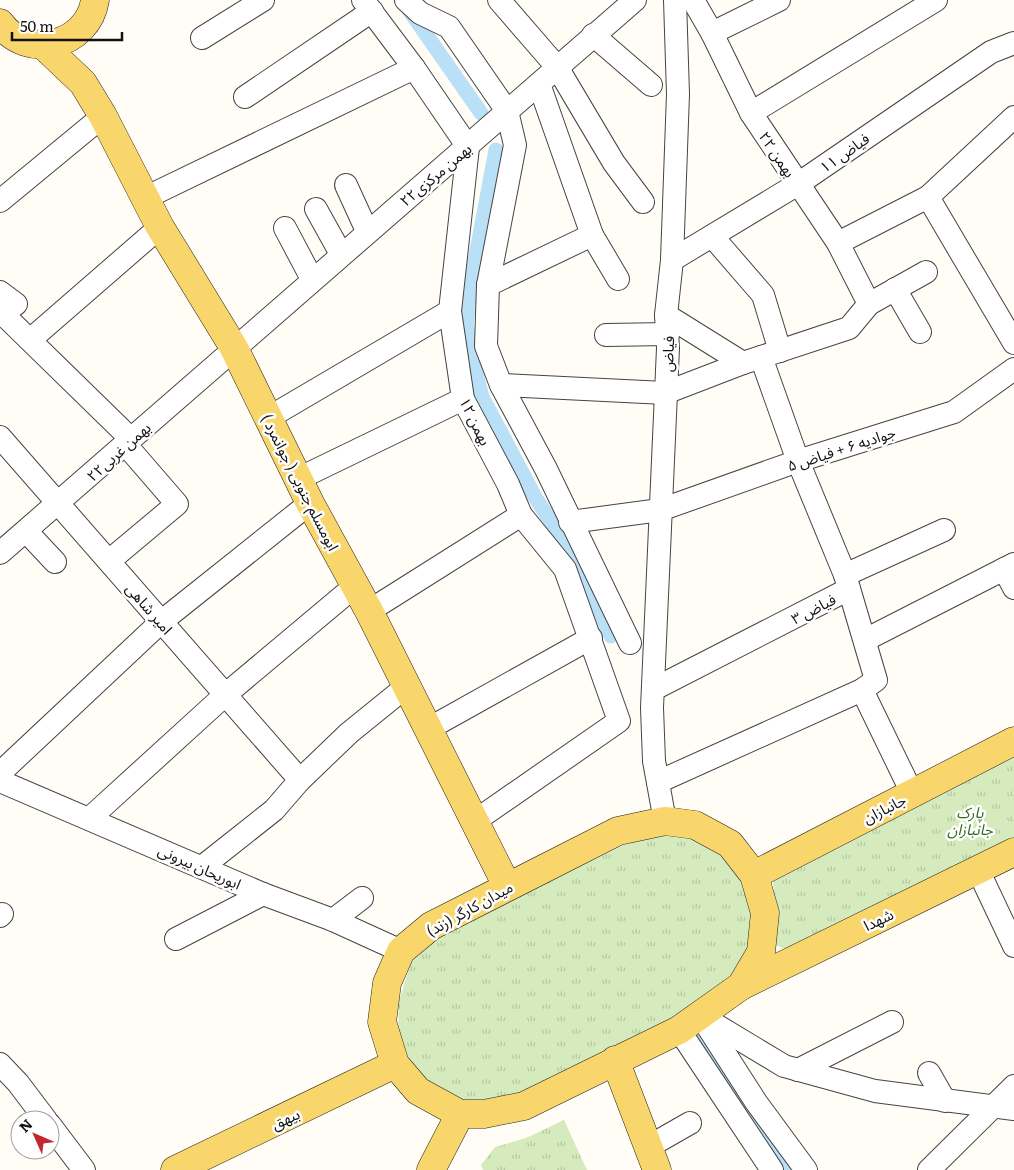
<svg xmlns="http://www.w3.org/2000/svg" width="1014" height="1170" font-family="Literata,'Noto Sans Arabic',serif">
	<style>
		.grass { fill: url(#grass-tufts) }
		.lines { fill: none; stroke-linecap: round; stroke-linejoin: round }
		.canal { stroke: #b9e0f7; stroke-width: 15 }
		.minor-casing { stroke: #444; stroke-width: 24 }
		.major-casing { stroke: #222; stroke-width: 29 }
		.minor { stroke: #fff; stroke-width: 22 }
		.major { stroke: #f9d66b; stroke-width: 28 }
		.labels { text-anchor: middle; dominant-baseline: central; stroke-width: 5; stroke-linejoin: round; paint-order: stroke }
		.street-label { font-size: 15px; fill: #111; stroke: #fff }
		.park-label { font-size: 15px; font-style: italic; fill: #2f6b1f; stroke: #fff }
	</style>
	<defs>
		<pattern id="grass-tufts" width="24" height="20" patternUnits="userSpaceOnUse" patternTransform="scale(1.25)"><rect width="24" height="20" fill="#d5ebbd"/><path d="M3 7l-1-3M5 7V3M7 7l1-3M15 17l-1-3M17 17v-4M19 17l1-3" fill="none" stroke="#b6c8a1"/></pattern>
	</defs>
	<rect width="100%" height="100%" fill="#fffdf5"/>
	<g class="grass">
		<path d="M1014,748V846L793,952L775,945L773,877Z"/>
		<path d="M663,833L689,836L711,847L738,872L752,915L749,953L724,994L516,1101L468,1104L427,1083L404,1050L398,1034L399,1001L411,963L440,935L622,846Z"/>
		<path d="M564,1120L587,1170H483L481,1165L495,1147L526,1138Z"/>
	</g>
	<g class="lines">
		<g class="canal">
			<path d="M409,10L481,113"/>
			<path d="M496,150L470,288L466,325L473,361L482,397L535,497L573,555L611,636"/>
			<path d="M699,1039L788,1170"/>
		</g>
		<g class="minor-casing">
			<g id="minor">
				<path d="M363,0L414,68L468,147"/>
				<path d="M406,0L420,13L449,27L507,111L515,145L488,285L486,346L501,385L546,469L630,643"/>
				<path d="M499,0L557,67L614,163L643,202"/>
				<path d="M693,0L712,33L751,113L838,243L869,304"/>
				<path d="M712,33L779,0"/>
				<path d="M593,35L651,85"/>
				<path d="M202,38L263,0"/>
				<path d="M539,84L592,235L618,279"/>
				<path d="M245,97L372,11"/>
				<path d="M751,113L936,0"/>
				<path d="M468,147L450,311L463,399L508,484L521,515L565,569L619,721L475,821"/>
				<path d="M346,185L367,231"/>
				<path d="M928,197L1014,343"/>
				<path d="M145,198L414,68"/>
				<path d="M0,201L103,116"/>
				<path d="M316,209L341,254"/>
				<path d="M285,228L312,279"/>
				<path d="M712,236L763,295L780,351"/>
				<path d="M838,243L928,197L1014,117"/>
				<path d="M672,260L798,184L991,52L1014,43"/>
				<path d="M488,285L592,235"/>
				<path d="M895,289L920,332"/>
				<path d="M0,292L16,304L0,315"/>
				<path d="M2,313L131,439"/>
				<path d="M666,315L743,363"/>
				<path d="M606,335L668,334"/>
				<path d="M30,340L160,227"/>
				<path d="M501,385L665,393L743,363L849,328L869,304L926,272"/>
				<path d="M268,418L450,311"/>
				<path d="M0,437L300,780"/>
				<path d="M298,479L463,399"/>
				<path d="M570,522L660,510L798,461L954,412L1014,369"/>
				<path d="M26,531L55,562"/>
				<path d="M0,553L635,0"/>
				<path d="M109,561L177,504L126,445"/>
				<path d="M1004,569L1014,588"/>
				<path d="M845,575L944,530"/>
				<path d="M369,611L521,515"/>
				<path d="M865,640L1014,564"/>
				<path d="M654,689L849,589"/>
				<path d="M862,690L912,793"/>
				<path d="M428,729L591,638"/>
				<path d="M0,773L162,621L310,503"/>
				<path d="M0,781L263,894L333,920L401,951"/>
				<path d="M658,782L862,690L876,680L845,575L798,461L761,357"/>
				<path d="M90,818L225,695L355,586"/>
				<path d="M665,821L654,761L652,708L668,348L666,315L672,260L678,94L675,0"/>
				<path d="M202,867L274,810L300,780L349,733L407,686"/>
				<path d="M978,870L1014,946"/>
				<path d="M0,916L2,914"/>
				<path d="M333,920L362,898"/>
				<path d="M176,939L263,894"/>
				<path d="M701,1016L784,1066L875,1091L1014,1109"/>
				<path d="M704,1021L756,1102L806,1170"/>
				<path d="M679,1030L772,1170"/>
				<path d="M0,1064L18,1083L46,1120"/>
				<path d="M798,1070L892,1022"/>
				<path d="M929,1073L945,1101"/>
				<path d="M50,1125L84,1170"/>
				<path d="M648,1147L690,1123"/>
				<path d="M929,1170L1014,1086"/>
			</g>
		</g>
		<g class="major-casing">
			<g id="major">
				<path d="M0,23C27,61 88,46 95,0"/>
				<path d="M43,45L83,83L103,116L160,227L234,348L310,503L369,611L507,886"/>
				<path d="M665,821L695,825L730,844L754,875L765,913L761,952L741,986L679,1030L524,1106L484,1114H460L418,1091L395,1064L382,1022L387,983L401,951L431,926L618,831Z"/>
				<path d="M754,875L1014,741"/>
				<path d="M741,986L1014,852"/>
				<path d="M615,1060L657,1170"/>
				<path d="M175,1170L395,1064"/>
				<path d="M431,1170L460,1114"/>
			</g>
		</g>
		<use href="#minor" class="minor"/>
		<use href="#major" class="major"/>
	</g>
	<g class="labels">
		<g class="street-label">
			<text transform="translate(844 152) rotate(-35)">فیاض ۱۱</text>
			<text transform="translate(778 154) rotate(56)">بهمن ۲۲</text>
			<text transform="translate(435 174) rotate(-40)">۲۲بهمن مرکزی</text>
			<text transform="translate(667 354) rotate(-88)">فیاض</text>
			<text transform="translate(476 421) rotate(64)">بهمن ۱۲</text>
			<text transform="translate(841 448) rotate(-18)">جوادیه ۶ + فیاض ۵</text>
			<text transform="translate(118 451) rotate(-42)">۲۲بهمن غربی</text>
			<text transform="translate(301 482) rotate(63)">ابومسلم جنوبی ( جوانمرد )</text>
			<text transform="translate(150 608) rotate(49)">امیر شاهی</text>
			<text transform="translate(813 608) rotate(-27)">فیاض ۳</text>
			<text transform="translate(884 808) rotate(-27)">جانبازان</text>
			<text transform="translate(200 866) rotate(24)">ابوریحان بیرونی</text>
			<text transform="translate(469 908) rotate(-29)">میدان کارگر (زند)</text>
			<text transform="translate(878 919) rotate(-26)">شهدا</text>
			<text transform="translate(285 1118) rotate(-25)">بیهق</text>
		</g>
		<g class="park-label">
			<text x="970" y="811">پارک<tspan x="970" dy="17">جانبازان</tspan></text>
		</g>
	</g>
	<g transform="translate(35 1135) rotate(315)"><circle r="24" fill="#ffffff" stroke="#a0a0a0"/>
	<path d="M0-4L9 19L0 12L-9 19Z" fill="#c4262e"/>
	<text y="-8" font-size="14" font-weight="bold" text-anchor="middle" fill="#111111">N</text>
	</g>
	<path d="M12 32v8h110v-8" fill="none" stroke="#111111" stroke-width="2.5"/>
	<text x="20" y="32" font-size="15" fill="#111111" stroke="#ffffff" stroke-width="4" paint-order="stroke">50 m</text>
</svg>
